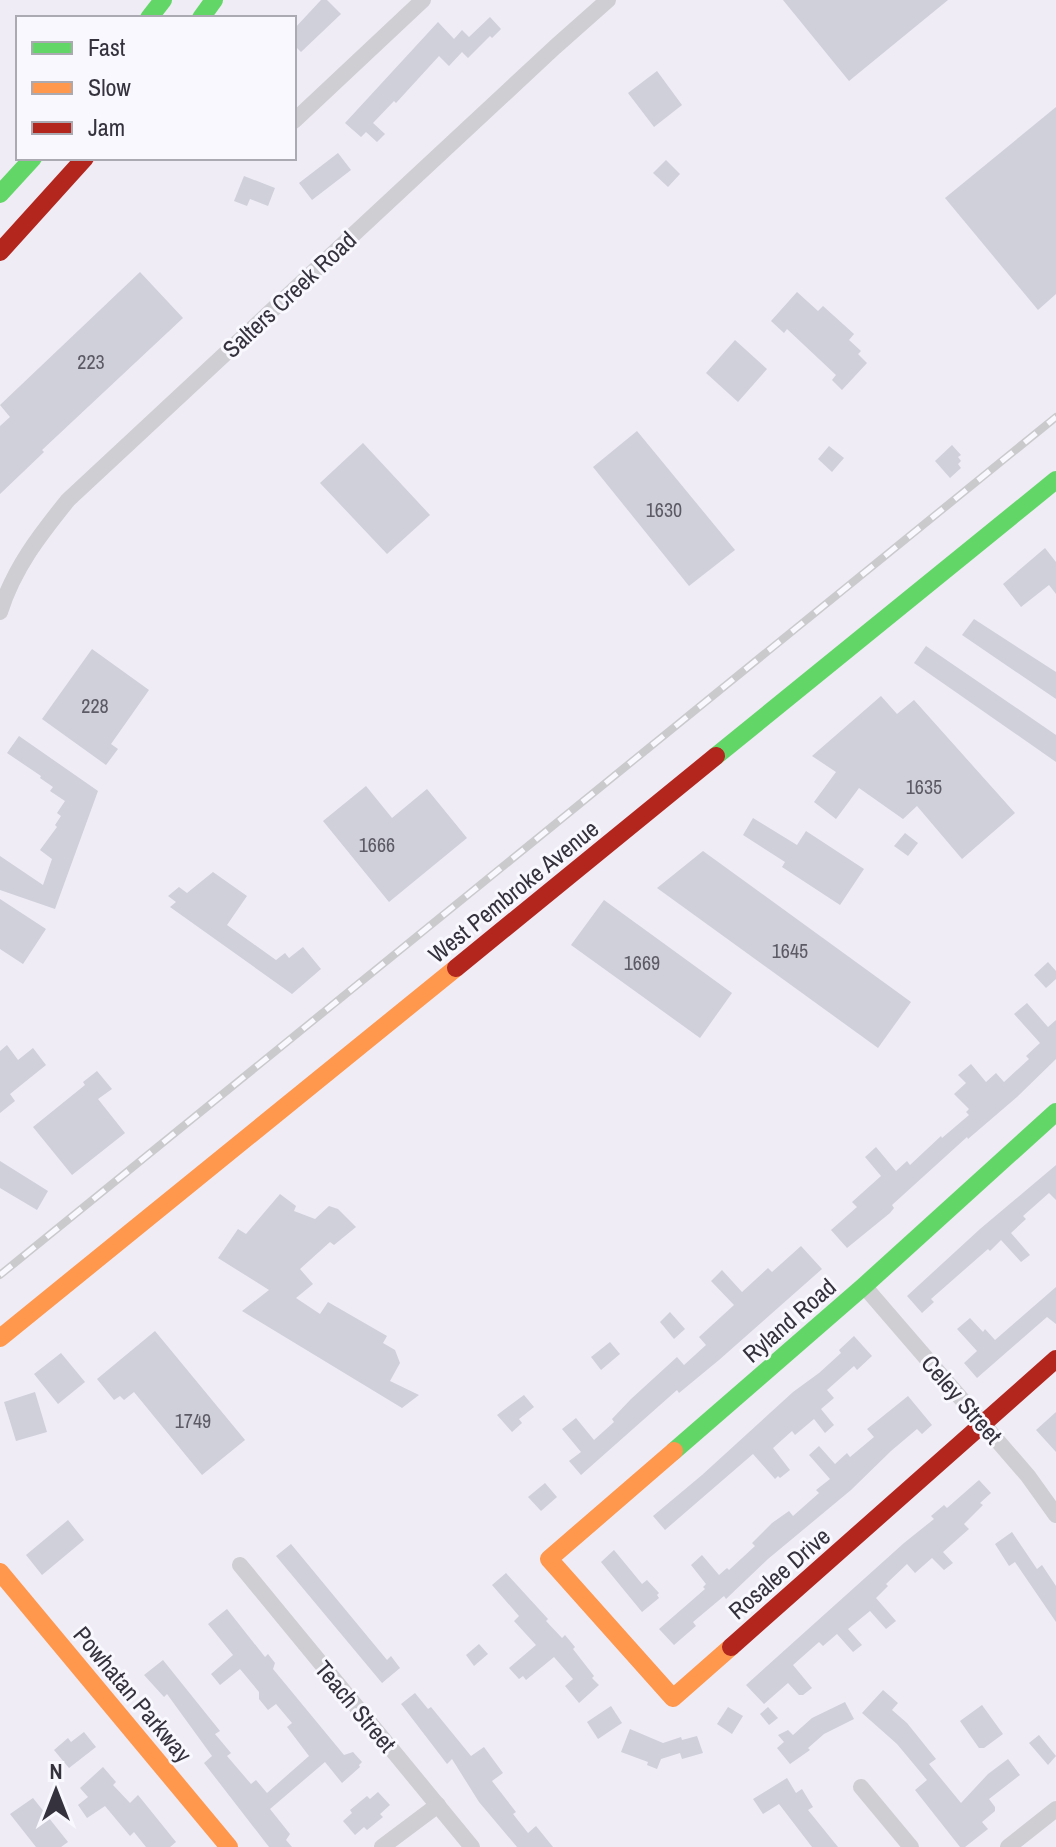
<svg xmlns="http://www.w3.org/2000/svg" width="1056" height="1847" font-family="'Archivo Narrow',sans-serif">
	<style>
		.building { fill: #cfd0da }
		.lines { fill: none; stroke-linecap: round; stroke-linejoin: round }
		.street { stroke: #cfced2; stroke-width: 16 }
		.fast { stroke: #63d668; stroke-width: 18 }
		.slow { stroke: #ff974d; stroke-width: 18 }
		.jam { stroke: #b3261e; stroke-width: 18 }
		.rail-casing { stroke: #cacacc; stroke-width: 8 }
		.rail { stroke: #f9f8fe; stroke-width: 5; stroke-dasharray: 15; stroke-linecap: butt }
		.labels { text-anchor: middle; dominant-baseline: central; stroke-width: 6; stroke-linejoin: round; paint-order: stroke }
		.number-label { font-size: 20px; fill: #5c5a64 }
		.street-label { font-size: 24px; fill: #35323d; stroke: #f9f8fe }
	</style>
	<rect width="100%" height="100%" fill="#efecf6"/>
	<g class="building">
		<path d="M321,0H327L341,14L301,52L294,45V29Z"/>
		<path d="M783,0H948L849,81Z"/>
		<path d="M490,17L501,29L492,38L490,36L468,58L462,52L449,66L439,56L396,103L394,101L373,123L385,134L377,142L366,132L361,137L345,123L438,22L454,39L462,30L469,37Z"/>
		<path d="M657,71L682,105L654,127L628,93Z"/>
		<path d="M1056,107V294L1038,310L945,198Z"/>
		<path d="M338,153L351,170L312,200L299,183Z"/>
		<path d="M666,160L680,174L668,187L653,173Z"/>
		<path d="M244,176L275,188L268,206L250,199L247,206L234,201Z"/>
		<path d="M140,272L183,318L42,450L44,452L0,494V426L10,417L0,405Z"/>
		<path d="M797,292L818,311L823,306L854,334L849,340L861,351L858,354L867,363L842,390L832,380L836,375L787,329L784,333L771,321Z"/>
		<path d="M735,340L767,369L738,402L706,373Z"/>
		<path d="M637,431L735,550L689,586L593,467Z"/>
		<path d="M363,443L430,515L387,554L320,483Z"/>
		<path d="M952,445L961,455L958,457L961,461L958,464L961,468L950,478L935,461Z"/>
		<path d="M829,446L844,458L832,472L818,459Z"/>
		<path d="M1045,548L1056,562V594L1049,585L1021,607L1003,584Z"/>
		<path d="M974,619L1056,672V699L962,635Z"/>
		<path d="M926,646L1056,735V762L914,663Z"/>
		<path d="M92,649L149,690L111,744L118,749L106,765L42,719Z"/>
		<path d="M881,696L897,714L914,700L1015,813L962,859L917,806L903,819L859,788L836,819L814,802L836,772L812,756Z"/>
		<path d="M19,736L98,791L55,909L0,890V856L43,885L52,859L40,850L57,827L55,825L61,816L57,813L65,801L50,791L53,787L40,778L41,776L7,753Z"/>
		<path d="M366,786L392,818L427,789L467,838L389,902L323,821Z"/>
		<path d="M753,818L797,845L806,831L864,869L840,905L782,867L785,862L743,835Z"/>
		<path d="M905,833L918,843L908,856L894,846Z"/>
		<path d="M703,851L911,1002L878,1048L657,888Z"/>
		<path d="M213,872L247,896L227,925L276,960L285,953L289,958L303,947L321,969L292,994L170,907L176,902L168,896L179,887L187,893Z"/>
		<path d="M0,899L46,929L23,964L0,949Z"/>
		<path d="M604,900L732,993L700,1038L571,945Z"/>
		<path d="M1048,962L1056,971V979L1046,988L1034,975Z"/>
		<path d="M1027,1003L1048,1027L1056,1020V1059L1017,1097L968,1139L967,1137L892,1205L894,1208L890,1213L847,1248L831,1230L857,1207L852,1202L881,1176L865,1157L876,1147L896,1171L907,1161L910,1165L941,1136L942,1138L969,1115L966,1112L969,1109L954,1094L966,1083L958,1075L971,1064L986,1082L996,1073L1004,1082L1029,1059L1026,1056L1040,1043L1014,1014Z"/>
		<path d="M7,1045L18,1060L33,1048L46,1065L10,1094L15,1101L0,1113V1051Z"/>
		<path d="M97,1071L112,1089L98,1099L125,1133L72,1175L33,1127L85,1085L83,1082Z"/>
		<path d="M0,1161L48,1191L37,1210L0,1188Z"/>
		<path d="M1056,1165V1200L1049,1193L1023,1216L1026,1219L1011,1233L1030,1255L1021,1262L1001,1240L990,1251L988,1249L931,1299L934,1302L922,1313L907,1296L980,1229Z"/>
		<path d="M280,1194L296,1206L294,1211L315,1219L329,1206L338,1209L356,1227L334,1245L330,1242L300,1269L313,1284L296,1298L320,1314L328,1302L387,1336L383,1343L395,1350L400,1363L390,1381L419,1395L402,1408L242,1311L269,1290L218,1258L238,1229L246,1234Z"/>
		<path d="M801,1246L822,1269L719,1360L679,1393L677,1390L581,1475L569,1461L581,1452L562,1429L576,1418L594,1440L614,1422L612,1419L631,1399L677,1357L684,1365L706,1345L699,1337L734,1305L711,1281L722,1270L742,1292L768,1268L772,1272Z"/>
		<path d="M1056,1287V1324L1047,1317L977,1378L964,1363L977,1351L957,1329L970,1318L983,1332L985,1329L995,1340Z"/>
		<path d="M670,1312L685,1329L674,1339L660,1322Z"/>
		<path d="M155,1331L245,1440L202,1475L134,1392L124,1400L120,1396L114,1400L97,1379Z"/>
		<path d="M854,1336L872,1356L857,1370L854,1366L827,1390L834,1398L821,1409L834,1425L825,1433L814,1419L795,1435L792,1431L773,1448L790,1470L780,1478L778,1476L775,1479L753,1454L665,1530L653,1516L702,1475L793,1392L819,1373L841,1353L839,1350Z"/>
		<path d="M610,1342L620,1354L601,1370L591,1357Z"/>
		<path d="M61,1353L85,1382L58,1404L34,1374Z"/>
		<path d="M35,1392L47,1432L16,1441L4,1402Z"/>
		<path d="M524,1395L534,1407L519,1419L522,1423L512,1432L497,1415Z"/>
		<path d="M908,1396L932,1425L922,1434L917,1429L891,1451L851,1490L768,1559L726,1599L724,1596L693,1622L696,1626L674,1645L659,1629L705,1589L703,1587L706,1584L691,1565L702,1555L719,1575L727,1568L729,1570L755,1546L752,1543L772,1523L789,1511L793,1516L819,1493L816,1490L830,1479L809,1455L819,1446L835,1464L847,1453L850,1457L874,1437L867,1429Z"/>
		<path d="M1056,1412V1452L1036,1430Z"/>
		<path d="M979,1480L991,1493L980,1503L983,1505L964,1524L969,1529L943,1552L953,1563L944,1570L932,1558L915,1573L907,1564L886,1584L888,1586L876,1598L896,1621L886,1629L870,1611L848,1629L862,1645L853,1652L837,1634L823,1646L819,1642L793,1665L812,1688L803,1695H799L788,1683L764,1704L746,1685L904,1543L934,1519L931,1516L944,1505L947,1508Z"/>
		<path d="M545,1483L557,1497L541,1511L528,1497Z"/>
		<path d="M68,1520L84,1540L42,1575L26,1555Z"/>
		<path d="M1012,1532L1037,1569L1042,1565L1056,1586V1622L1015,1562L1009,1566L995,1544Z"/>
		<path d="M291,1544L387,1660L391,1656L400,1668L382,1683L276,1556Z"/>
		<path d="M614,1550L642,1584L647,1580L659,1593L657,1595L659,1598L642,1612L601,1562Z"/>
		<path d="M506,1573L548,1619L546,1621L562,1638L565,1635L575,1647L573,1649L594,1676L592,1678L599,1685L579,1703L565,1686L573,1679L554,1657L526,1680L523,1676L519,1679L509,1668L536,1645L514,1621L519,1616L492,1585Z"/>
		<path d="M227,1609L265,1657L268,1654L275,1663L273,1669L344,1755L353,1752L362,1762L359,1765L360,1767L342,1783L325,1762L270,1809L290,1834L286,1840L292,1847H269L204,1763L212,1756L167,1694L164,1697L144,1675L163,1660L220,1731L215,1734L231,1753L227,1756L251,1784L256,1780L267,1793L309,1756L287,1727L292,1723L276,1704L268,1710L259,1699V1692L240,1669L220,1685L211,1674L233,1655L208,1624Z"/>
		<path d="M479,1644L488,1654L474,1666L466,1655Z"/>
		<path d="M883,1690L898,1703L892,1710L907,1723L936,1759L929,1764L961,1803L988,1774L1008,1759L1020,1775L989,1799L995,1807V1811L982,1822L988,1829L965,1847H960L915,1790L927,1780L897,1744L862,1713Z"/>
		<path d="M415,1693L428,1709L431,1707L471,1756L484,1747L503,1773L492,1781L516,1812L513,1814L528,1833L536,1826L553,1847H517L479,1802L452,1759L447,1764L401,1704Z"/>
		<path d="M845,1702L854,1719L824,1734L808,1748L810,1750L790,1764L777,1748L784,1742L778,1735L788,1730L793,1735L812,1718Z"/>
		<path d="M982,1705L1003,1734L984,1748H979L960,1721Z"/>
		<path d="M611,1706L622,1723L598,1739L587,1722Z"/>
		<path d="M728,1707L743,1716L732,1734L717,1724Z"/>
		<path d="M768,1707L778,1718L769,1725L760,1714Z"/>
		<path d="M630,1729L663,1743L681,1737L682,1740L697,1736L703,1753L682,1759L680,1753L661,1759L657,1769L647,1765L648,1762L621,1752Z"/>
		<path d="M84,1732L96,1747L69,1768L54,1750L68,1738L71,1742Z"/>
		<path d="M1039,1735L1056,1756L1048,1765L1029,1743Z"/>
		<path d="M103,1767L116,1782L113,1785L130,1803L138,1795L176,1842L170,1847H146L134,1832L130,1836L105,1806L87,1818L78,1805L88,1797L80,1788Z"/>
		<path d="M787,1778L796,1793L802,1789L813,1807L808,1810L838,1847H812L779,1804L763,1814L753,1799Z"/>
		<path d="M378,1792L390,1805L380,1814L383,1817L367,1830L364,1827L355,1835L343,1821L352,1813L350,1810L367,1796L370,1799Z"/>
		<path d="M33,1798L68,1842L61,1847H36L10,1814Z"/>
	</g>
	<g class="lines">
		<g class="street">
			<path d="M294,121L423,0"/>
			<path d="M0,612C14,568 39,536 68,500L555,47L608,0"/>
			<path d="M864,1286L1028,1476L1056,1515"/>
			<path d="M240,1565L472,1847"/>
			<path d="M861,1787L911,1847"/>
			<path d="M382,1847L438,1805"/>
			<path d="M1008,1847L1056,1809"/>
		</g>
		<g class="fast">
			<path d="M149,18L163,0"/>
			<path d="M201,18L214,0"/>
			<path d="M0,194L33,158"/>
			<path d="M716,756L1056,480"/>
			<path d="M674,1451L864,1286L1056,1112"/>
		</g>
		<g class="slow">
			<path d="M0,1338L456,968"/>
			<path d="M674,1451L549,1559L673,1698L731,1647"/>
			<path d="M0,1572L229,1847"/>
		</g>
		<g class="jam">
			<path d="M0,252L85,158"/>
			<path d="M456,968L716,756"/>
			<path d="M731,1647L1056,1359"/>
		</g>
		<g class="rail-casing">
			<path id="rail" d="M0,1275L1056,417"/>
		</g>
		<use href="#rail" class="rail"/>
	</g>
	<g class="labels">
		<g class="number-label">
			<text x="91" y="361">223</text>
			<text x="664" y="509">1630</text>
			<text x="95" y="705">228</text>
			<text x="924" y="786">1635</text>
			<text x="377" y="844">1666</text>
			<text x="790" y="950">1645</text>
			<text x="642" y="962">1669</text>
			<text x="193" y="1420">1749</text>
		</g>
		<g class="street-label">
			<text transform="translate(289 294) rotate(-43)">Salters Creek Road</text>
			<text transform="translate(513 891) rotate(-39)">West Pembroke Avenue</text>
			<text transform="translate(789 1320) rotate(-41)">Ryland Road</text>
			<text transform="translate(962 1399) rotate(49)">Celey Street</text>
			<text transform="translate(779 1573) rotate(-41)">Rosalee Drive</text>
			<text transform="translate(133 1694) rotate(50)">Powhatan Parkway</text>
			<text transform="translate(356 1706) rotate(50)">Teach Street</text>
		</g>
	</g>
	<rect x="16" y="16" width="280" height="144" fill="#f9f8fe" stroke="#aba9b1" stroke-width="2"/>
	<rect x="32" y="42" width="40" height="12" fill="#63d668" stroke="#aba9b1" stroke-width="2"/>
	<text x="88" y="56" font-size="24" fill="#35323d">Fast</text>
	<rect x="32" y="82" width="40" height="12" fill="#ff974d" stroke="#aba9b1" stroke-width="2"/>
	<text x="88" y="96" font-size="24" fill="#35323d">Slow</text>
	<rect x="32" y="122" width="40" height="12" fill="#b3261e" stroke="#aba9b1" stroke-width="2"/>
	<text x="88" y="136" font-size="24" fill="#35323d">Jam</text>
	<g transform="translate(56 1791)" stroke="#f9f8fe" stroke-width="6" paint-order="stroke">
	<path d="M0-6L14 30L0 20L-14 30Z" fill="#35323d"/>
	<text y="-12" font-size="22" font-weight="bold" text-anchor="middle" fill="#35323d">N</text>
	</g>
</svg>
